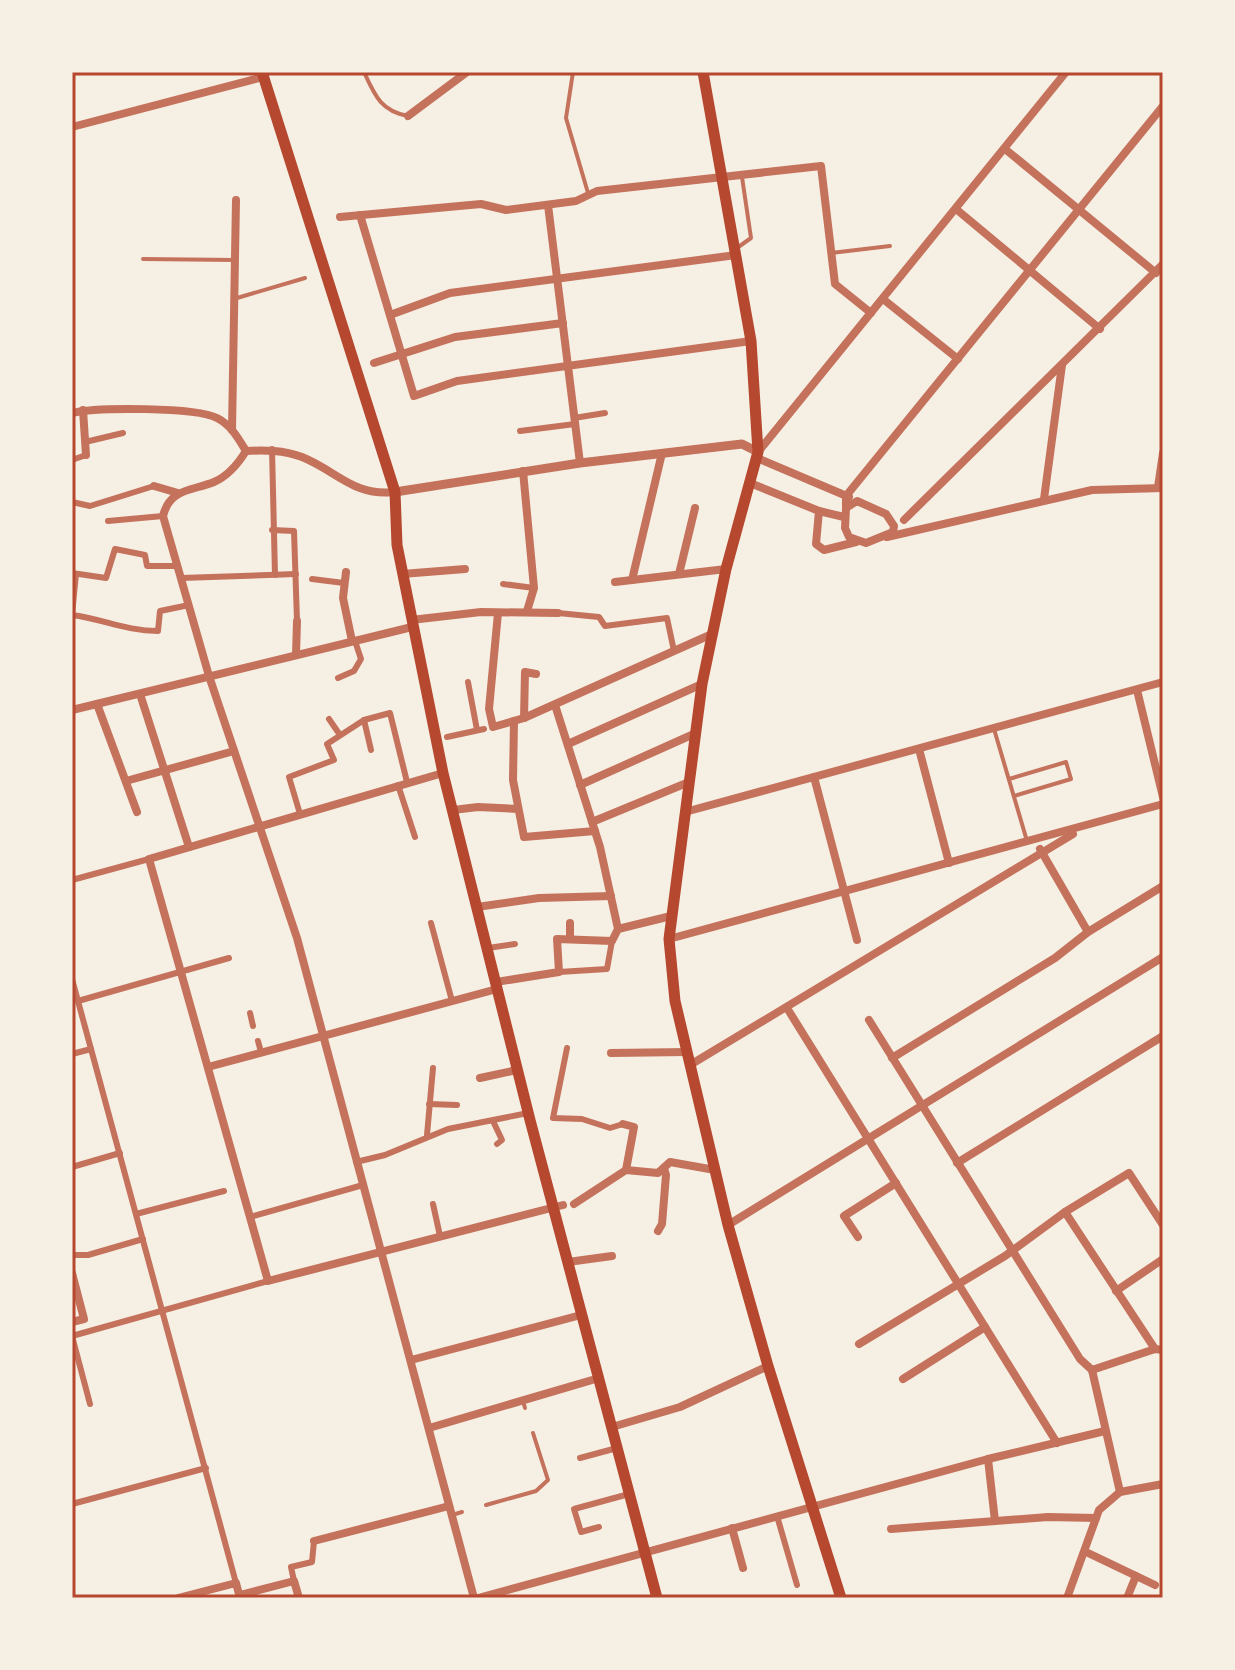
<svg xmlns="http://www.w3.org/2000/svg" width="1235" height="1670" font-family="Roboto,sans-serif">
	<style>
		.lines { fill: none; stroke-linecap: round; stroke-linejoin: round }
		.service { stroke: #c5725c; stroke-width: 4 }
		.pedestrian { stroke: #c5725c; stroke-width: 6 }
		.minor { stroke: #c5725c; stroke-width: 8 }
		.tertiary { stroke: #c5725c; stroke-width: 9 }
		.secondary { stroke: #b5482f; stroke-width: 11 }
		.neatline { fill: none; stroke: #b5482f; stroke-width: 3 }
	</style>
	<rect width="100%" height="100%" fill="#f6efe4"/>
	<g class="lines">
		<g class="service">
			<path d="M364,72C375,96 381,111 408,116"/>
			<path d="M573,72L566,118L588,193"/>
			<path d="M737,248L751,238L742,177"/>
			<path d="M831,253L890,246"/>
			<path d="M143,259L235,260"/>
			<path d="M237,298L305,278"/>
			<path d="M994,729L1027,841"/>
			<path d="M1009,779L1066,762L1071,779L1014,796"/>
			<path d="M523,1401L525,1408"/>
			<path d="M486,1505L536,1491L548,1480L533,1433"/>
			<path d="M452,1515L462,1512"/>
		</g>
		<g class="pedestrian">
			<path d="M574,418L605,413"/>
			<path d="M520,431L575,424"/>
			<path d="M85,442L123,433"/>
			<path d="M272,449L275,575"/>
			<path d="M72,460L86,455"/>
			<path d="M72,502L90,506L154,486"/>
			<path d="M108,521L163,516"/>
			<path d="M272,530L294,531L297,621"/>
			<path d="M72,573L106,578L115,549L145,555L147,566H178"/>
			<path d="M181,578L296,574"/>
			<path d="M312,579L344,583"/>
			<path d="M503,584L534,588"/>
			<path d="M558,613L599,617L605,626L667,618L674,651"/>
			<path d="M72,615C103,619 126,631 158,631L160,611L189,605"/>
			<path d="M72,615L76,574"/>
			<path d="M338,678L354,671L361,659L355,641"/>
			<path d="M468,682L477,730"/>
			<path d="M329,719L340,735"/>
			<path d="M364,720L371,750"/>
			<path d="M447,737L484,729"/>
			<path d="M398,785L415,837"/>
			<path d="M300,814L289,777L334,760L327,744L364,720L390,713L407,782"/>
			<path d="M72,880L149,859"/>
			<path d="M431,923L452,1001"/>
			<path d="M488,948L515,944"/>
			<path d="M559,972L607,969L612,941"/>
			<path d="M72,979L236,1583"/>
			<path d="M78,1001L229,958"/>
			<path d="M250,1013L253,1026"/>
			<path d="M258,1041L261,1052"/>
			<path d="M567,1048L553,1118L582,1119L610,1128L623,1124"/>
			<path d="M72,1054L91,1049"/>
			<path d="M429,1104L457,1105"/>
			<path d="M493,1121L502,1140L497,1144"/>
			<path d="M427,1135L433,1068"/>
			<path d="M356,1162L385,1155L448,1129L528,1113"/>
			<path d="M72,1167L120,1153"/>
			<path d="M433,1204L440,1236"/>
			<path d="M136,1214L224,1191"/>
			<path d="M250,1217L363,1185"/>
			<path d="M72,1255H88L143,1239"/>
			<path d="M72,1336L268,1281"/>
			<path d="M72,1336L90,1404"/>
			<path d="M580,1458L617,1448"/>
			<path d="M72,1504L206,1468"/>
			<path d="M777,1516L797,1585"/>
			<path d="M599,1527L581,1532L574,1509L629,1494"/>
			<path d="M294,1581L291,1567L312,1562L314,1541"/>
		</g>
		<g class="minor">
			<path d="M408,116L467,72"/>
			<path d="M72,127L263,77"/>
			<path d="M1005,149L1156,273"/>
			<path d="M548,205L580,463"/>
			<path d="M956,209L1100,329"/>
			<path d="M360,215L414,396L457,381L751,341"/>
			<path d="M340,217L481,204L506,210L576,201L597,191L821,166L835,284L871,313"/>
			<path d="M883,299L958,359"/>
			<path d="M390,315L450,293L736,255"/>
			<path d="M374,363L455,337L563,323"/>
			<path d="M83,410L86,455"/>
			<path d="M72,413C96,407 196,407 217,418C231,425 238,438 246,451C265,450 283,450 302,457C337,471 354,497 395,492"/>
			<path d="M232,430L236,200"/>
			<path d="M246,451C238,464 228,476 214,482C192,491 170,488 163,516L209,676L297,938L474,1598"/>
			<path d="M758,452L1066,72"/>
			<path d="M757,458L849,497"/>
			<path d="M523,471L534,588L527,611"/>
			<path d="M750,483L819,511L844,517"/>
			<path d="M154,486L178,493"/>
			<path d="M1158,487L1163,453"/>
			<path d="M1044,499L1062,365"/>
			<path d="M857,501L886,514L894,526L893,532L866,543L849,537L845,528L846,508Z"/>
			<path d="M846,508V496L1163,106"/>
			<path d="M819,511L816,544L824,550L856,542"/>
			<path d="M904,520L1163,264"/>
			<path d="M887,537L1092,490L1163,488"/>
			<path d="M346,572L343,598L352,641"/>
			<path d="M402,574L465,569"/>
			<path d="M679,574L695,508"/>
			<path d="M632,580L662,453"/>
			<path d="M615,582L726,569"/>
			<path d="M498,613L489,709L493,727L524,718L712,634"/>
			<path d="M411,620L481,612L558,613"/>
			<path d="M296,655L297,621"/>
			<path d="M1137,690L1163,797"/>
			<path d="M140,694L189,847"/>
			<path d="M97,704L137,812"/>
			<path d="M555,705L600,847L618,929"/>
			<path d="M72,710L412,627"/>
			<path d="M524,718L525,672L536,674"/>
			<path d="M514,721L513,780L524,837L595,831"/>
			<path d="M568,744L702,684"/>
			<path d="M919,749L949,863"/>
			<path d="M443,773L149,859L268,1281L563,1205"/>
			<path d="M814,777L857,940"/>
			<path d="M126,781L234,751"/>
			<path d="M580,785L696,733"/>
			<path d="M453,810L478,807L518,809"/>
			<path d="M685,812L1163,682"/>
			<path d="M592,822L689,782"/>
			<path d="M1040,849L1088,932"/>
			<path d="M477,907L539,898L611,896"/>
			<path d="M570,923V939"/>
			<path d="M669,939L1163,804"/>
			<path d="M496,982L559,972L557,939L612,941L618,929L671,916"/>
			<path d="M787,1008L1057,1443"/>
			<path d="M869,1020L1080,1359L1092,1370"/>
			<path d="M611,1053L687,1052"/>
			<path d="M892,1058L1055,958L1088,932L1163,886"/>
			<path d="M690,1065L1073,834"/>
			<path d="M208,1067L497,989"/>
			<path d="M480,1078L517,1070"/>
			<path d="M623,1124L634,1127L626,1170"/>
			<path d="M957,1163L1163,1036"/>
			<path d="M574,1204L626,1170L658,1173L670,1162L715,1170"/>
			<path d="M1065,1212L1155,1349"/>
			<path d="M728,1225L1163,957"/>
			<path d="M658,1231L662,1224L666,1175L664,1168"/>
			<path d="M858,1237L844,1216L896,1183"/>
			<path d="M568,1262L612,1256"/>
			<path d="M72,1273L84,1319L72,1322"/>
			<path d="M1116,1291L1163,1259"/>
			<path d="M859,1344L1005,1256L1065,1212L1129,1173L1163,1225"/>
			<path d="M411,1360L581,1315"/>
			<path d="M903,1379L985,1327"/>
			<path d="M612,1427L680,1407L768,1366"/>
			<path d="M429,1428L599,1378"/>
			<path d="M988,1459L995,1521"/>
			<path d="M1120,1492L1092,1370L1155,1349L1163,1350"/>
			<path d="M732,1528L743,1568"/>
			<path d="M891,1529L1048,1517L1096,1518"/>
			<path d="M314,1541L449,1506"/>
			<path d="M1086,1552L1155,1585"/>
			<path d="M240,1595L294,1581L299,1598"/>
			<path d="M178,1598L236,1583L240,1598"/>
			<path d="M478,1598L988,1459L1105,1431"/>
			<path d="M1067,1598L1099,1510L1120,1492L1163,1484"/>
			<path d="M1127,1598L1136,1576"/>
		</g>
		<path class="tertiary" d="M395,492L580,463L742,444L758,452"/>
		<g class="secondary">
			<path d="M262,72L395,492L397,545L443,773L530,1120L657,1598"/>
			<path d="M703,72L751,341L758,452L726,569L702,684L669,939L675,1001L728,1225L768,1366L841,1598"/>
		</g>
	</g>
	<rect width="1235" height="1670" fill="none" stroke="#f6efe4" stroke-width="148"/>
	<rect x="74" y="74" width="1087" height="1522" class="neatline"/>
</svg>
